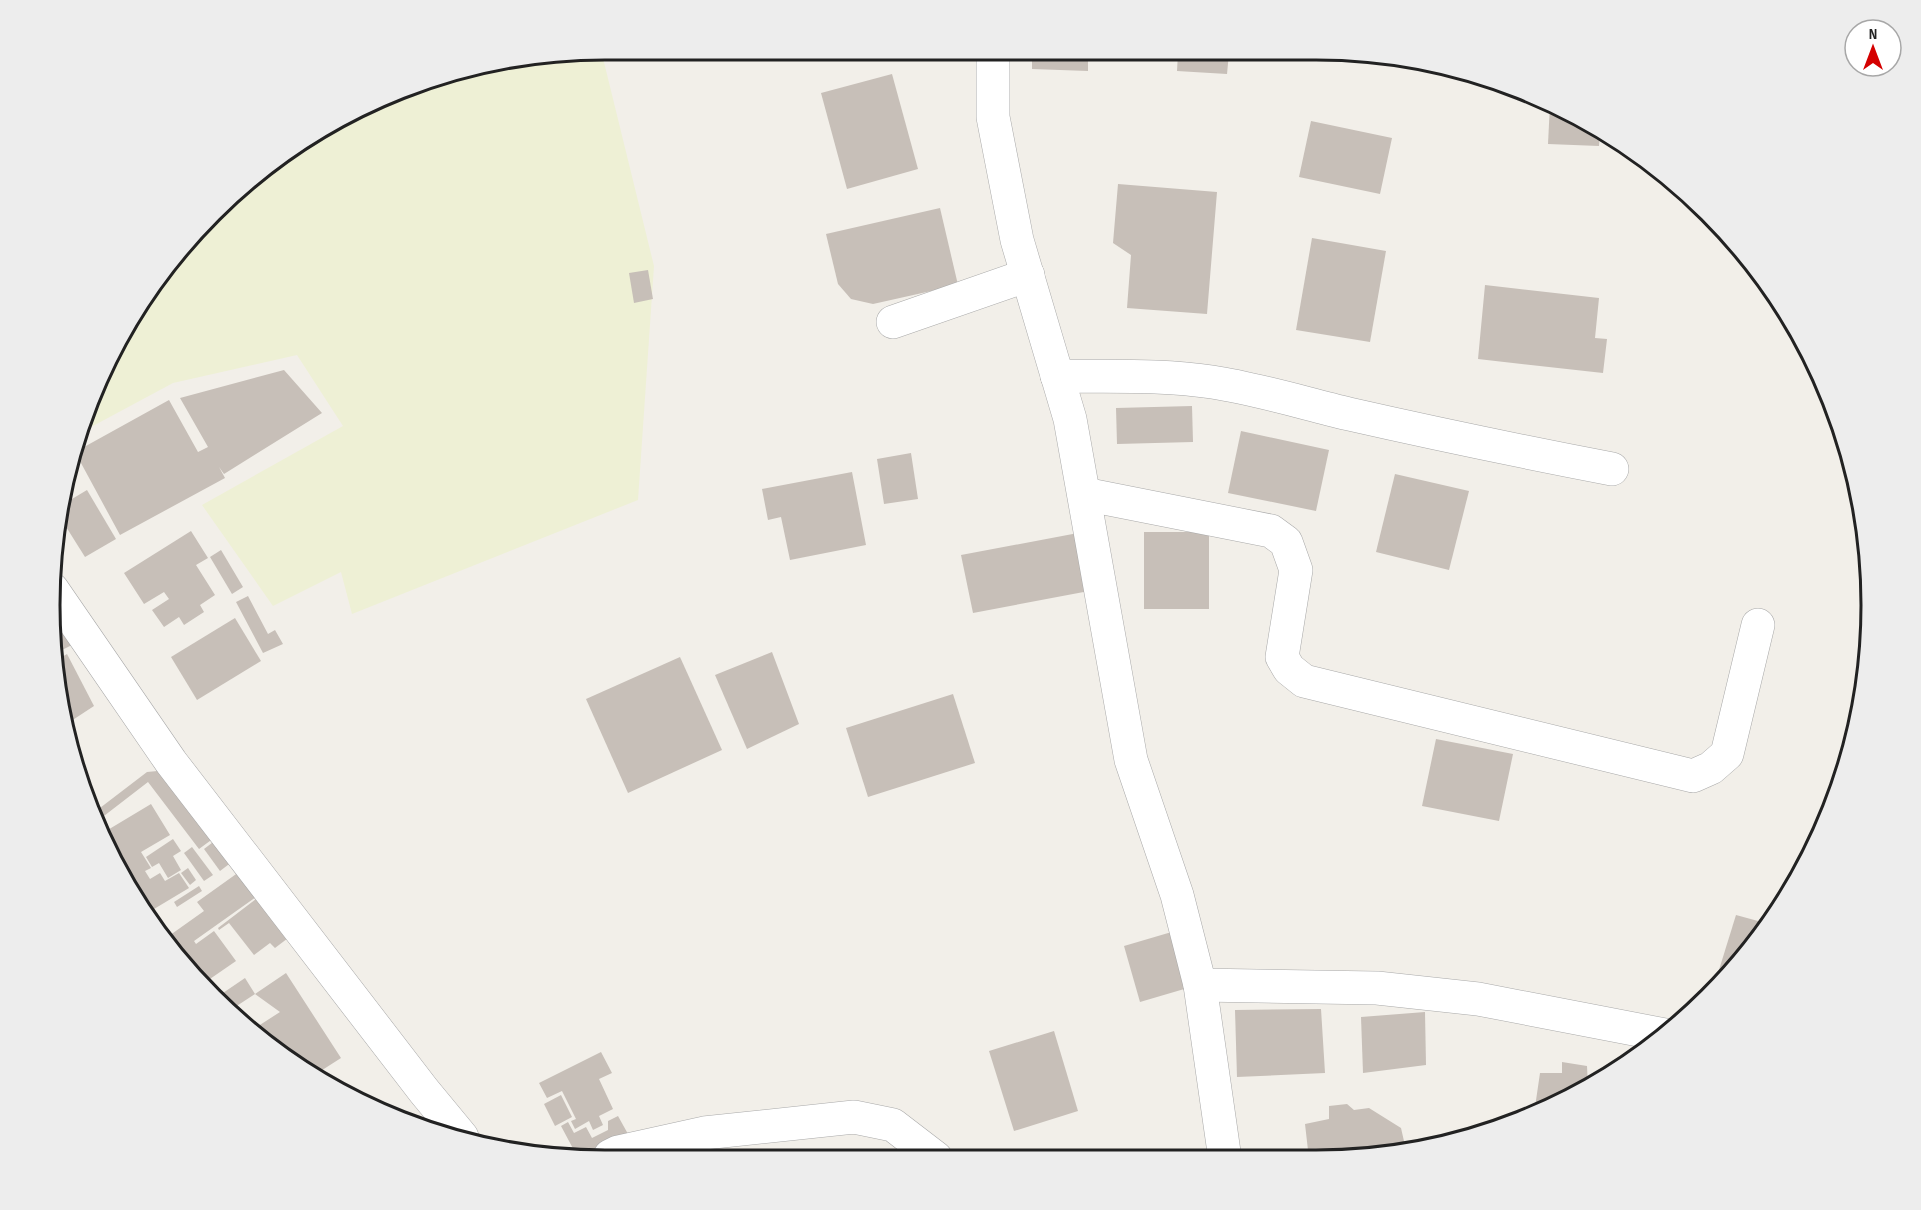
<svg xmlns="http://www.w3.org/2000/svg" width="1921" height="1210" font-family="'Sofia Sans Condensed',sans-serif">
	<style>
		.farmland { fill: #eef0d5 }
		.building { fill: #c7bfb8 }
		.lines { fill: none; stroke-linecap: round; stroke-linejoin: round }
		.minor-casing { stroke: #a9a9a9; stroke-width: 34 }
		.minor { stroke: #fff; stroke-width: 33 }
		.rim { fill: none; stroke: #222; stroke-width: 3 }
	</style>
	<rect width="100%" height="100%" fill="#f2efe9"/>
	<path class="farmland" d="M601,50L654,266L638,500L352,614L341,572L273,606L202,505L343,426L297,355L173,383L78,434L79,426L165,267L296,143L427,79Z"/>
	<g class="building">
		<path d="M1032,52H1088V71L1032,69Z"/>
		<path d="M1101,52L1170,53V58L1101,57Z"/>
		<path d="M1178,53H1229L1227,74L1177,71Z"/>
		<path d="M892,74L918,169L847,189L821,93Z"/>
		<path d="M1550,104L1600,133L1599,146L1548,144Z"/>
		<path d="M1311,121L1392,138L1380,194L1299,177Z"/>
		<path d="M1118,184L1217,192L1207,314L1127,308L1131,255L1113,243Z"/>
		<path d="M940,208L958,285L873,304L851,299L838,284L826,234Z"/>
		<path d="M1312,238L1386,251L1370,342L1296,330Z"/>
		<path d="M648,270L653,299L634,303L629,273Z"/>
		<path d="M1485,285L1599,298L1595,338L1607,339L1603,373L1478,359Z"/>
		<path d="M284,370L322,413L224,474L219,467L225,478L120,535L75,452L169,400L198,452L208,447L180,398Z"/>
		<path d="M1192,406L1193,442L1117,444L1116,408Z"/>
		<path d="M1241,431L1329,450L1316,511L1228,493Z"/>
		<path d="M911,453L918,499L884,504L877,459Z"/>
		<path d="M852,472L866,545L790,560L781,517L768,520L762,489Z"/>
		<path d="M1395,474L1469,491L1449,570L1376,552Z"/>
		<path d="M87,490L116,539L85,557L63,522L67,502Z"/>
		<path d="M191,531L208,558L196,565L215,595L200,605L204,612L184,625L179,617L164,627L152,610L169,599L164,592L144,604L124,573Z"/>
		<rect x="1144" y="532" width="65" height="77"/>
		<path d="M1078,533L1089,591L973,613L961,555Z"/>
		<path d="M221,550L243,587L232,594L210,557Z"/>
		<path d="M248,596L268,634L275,630L283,644L263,653L236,602Z"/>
		<path d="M235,618L261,661L197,700L171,657Z"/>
		<path d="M70,629L76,643L56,653L54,637Z"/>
		<path d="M772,652L799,724L747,749L715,675Z"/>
		<path d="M67,654L94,706L65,725L57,660Z"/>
		<path d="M680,657L722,750L628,793L586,699Z"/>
		<path d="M953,694L975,763L868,797L846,728Z"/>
		<path d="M1436,739L1513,754L1499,821L1422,806Z"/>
		<path d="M168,770L218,835L199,849L148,782L100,819L96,811L147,772Z"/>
		<path d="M151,804L170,835L141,852L151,868L145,871L150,879L160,873L165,881L179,873L189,888L144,915L106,831Z"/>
		<path d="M221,836L237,858L220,871L204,849Z"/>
		<path d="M173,839L181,851L173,856L181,870L168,878L159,863L152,867L146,857Z"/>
		<path d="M192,847L213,875L204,881L184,853Z"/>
		<path d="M188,868L196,880L190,885L181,873Z"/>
		<path d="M239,872L256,897L194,941L196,944L214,931L236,961L207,981L166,938L204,911L197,902Z"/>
		<path d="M199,886L202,891L177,907L174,902Z"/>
		<path d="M256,899L296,932L275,948L270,943L254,955L229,923L219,930L218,928Z"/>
		<path d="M1736,915L1769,924L1756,943L1714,986Z"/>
		<path d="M1175,931L1191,987L1140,1002L1124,946Z"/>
		<path d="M286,973L341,1058L316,1074L267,1045L252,1030L280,1012L255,994Z"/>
		<path d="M245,978L255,994L232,1009L220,995Z"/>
		<path d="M1321,1009L1325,1073L1237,1077L1235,1010Z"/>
		<path d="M1425,1012L1426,1065L1363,1073L1361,1017Z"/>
		<path d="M1054,1031L1078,1111L1014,1131L989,1051Z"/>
		<path d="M601,1052L612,1073L599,1079L613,1109L599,1116L603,1125L593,1130L589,1121L575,1129L571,1121L576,1119L562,1091L547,1098L539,1083Z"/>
		<path d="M1562,1062L1587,1066L1588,1087L1562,1103L1534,1114L1540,1073H1562Z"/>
		<path d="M561,1095L572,1117L555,1126L544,1104Z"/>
		<path d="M1347,1104L1354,1110L1369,1108L1401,1128L1406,1150L1353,1159H1309L1305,1124L1329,1119V1106Z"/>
		<path d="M618,1116L628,1134L586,1156H577L561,1126L568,1122L574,1133L586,1127L592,1138L608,1130V1121Z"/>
	</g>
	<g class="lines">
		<g class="minor-casing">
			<g id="minor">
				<path d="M993,52V117L1017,240L1070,419L1131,760L1177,895L1200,985L1225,1159"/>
				<path d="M893,322L1028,275"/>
				<path d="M1057,376C1108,377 1161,374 1212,382C1258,389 1303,403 1349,414C1437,434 1524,452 1612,469"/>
				<path d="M1084,494L1271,531L1286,542L1296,570L1282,657L1289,669L1304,681L1693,776L1711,768L1727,754L1758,625"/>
				<path d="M52,589L171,762L424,1091L462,1137"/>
				<path d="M1200,985L1377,988L1478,999L1665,1035"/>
				<path d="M610,1156L618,1152L704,1133L854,1117L893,1125L936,1158"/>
			</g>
		</g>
		<use href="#minor" class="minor"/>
	</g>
	<path d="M0 0H1921V1210H0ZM605 60H1316A545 545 0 0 1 1861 605V605A545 545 0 0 1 1316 1150H605A545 545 0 0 1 60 605V605A545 545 0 0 1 605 60Z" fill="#ededed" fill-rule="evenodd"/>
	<path class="rim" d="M605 60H1316A545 545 0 0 1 1861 605V605A545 545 0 0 1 1316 1150H605A545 545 0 0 1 60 605V605A545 545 0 0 1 605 60Z"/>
	<g transform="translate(1873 48)"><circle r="28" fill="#ffffff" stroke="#a7a7a7" stroke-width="1.5"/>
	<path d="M0-4.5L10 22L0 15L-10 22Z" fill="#d40000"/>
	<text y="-9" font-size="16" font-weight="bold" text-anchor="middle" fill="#222222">N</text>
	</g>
</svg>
